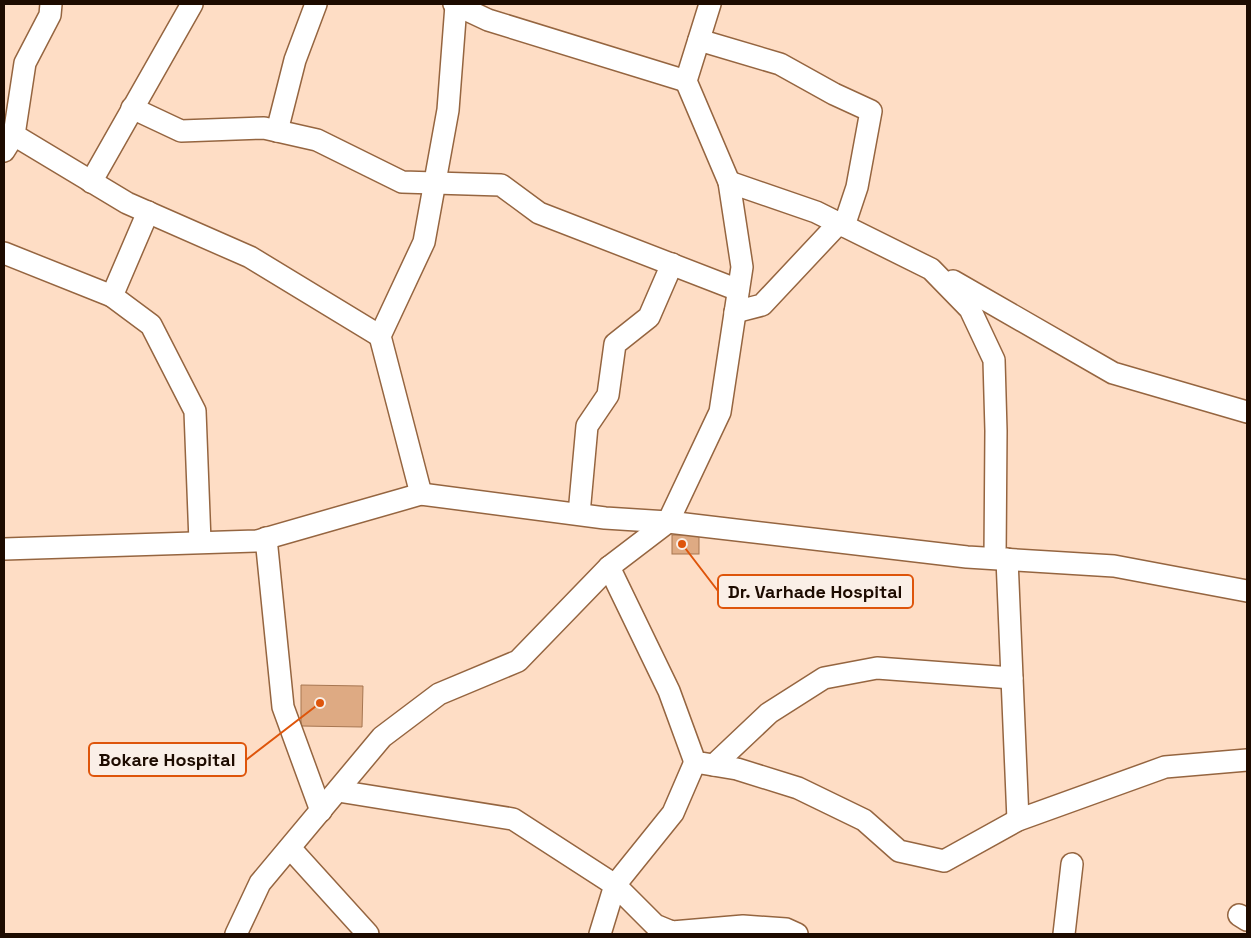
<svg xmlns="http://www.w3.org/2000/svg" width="1251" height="938" font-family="'Space Grotesk',sans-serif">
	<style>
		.building { fill: #deaa83; stroke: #a77651 }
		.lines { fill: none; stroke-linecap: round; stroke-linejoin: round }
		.minor-casing { stroke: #956540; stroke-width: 24 }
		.minor { stroke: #fff; stroke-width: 21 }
		.leader { fill: none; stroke: #de550b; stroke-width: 2 }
		.callout-dot { fill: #de550b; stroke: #faefe7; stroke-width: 2 }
		.callout { fill: #faefe7; stroke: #de550b; stroke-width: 2 }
		.callout-label { font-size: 18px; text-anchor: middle; font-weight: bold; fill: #1d0b00 }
	</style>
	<rect width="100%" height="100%" fill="#feddc5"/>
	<g class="building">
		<rect x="672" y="535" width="27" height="19"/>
		<path d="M301,685L363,686L362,727L301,726Z"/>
	</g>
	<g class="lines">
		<g class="minor-casing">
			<g id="minor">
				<path d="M51,4L50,15L25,63L14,135L127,203L250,257L380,336"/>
				<path d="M454,4L488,20L686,81"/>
				<path d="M699,40L780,64L834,94L871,111L857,187L844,226"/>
				<path d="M132,108L181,131L264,128L317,140L402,182L501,185L539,213L738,290"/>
				<path d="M277,131L295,60L316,4"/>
				<path d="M4,151L14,135"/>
				<path d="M91,182L192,4"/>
				<path d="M729,182L816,212L931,269L970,309L994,360L996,431L995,558"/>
				<path d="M4,253L112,296L148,212"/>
				<path d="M953,281L1113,373L1247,412"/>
				<path d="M112,296L151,325L195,411L200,542"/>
				<path d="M735,312L762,305L839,223"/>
				<path d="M421,494L380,336L424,242L448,110L456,5"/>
				<path d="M579,514L587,426L608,395L615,344L649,317L672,264"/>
				<path d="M266,538L283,707L321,811"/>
				<path d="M4,549L257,541L421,494L605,518L668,522L967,557L1114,566L1247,591"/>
				<path d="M1007,559L1018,820"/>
				<path d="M609,567L669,691L695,762L737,769L798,788L864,820L899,851L944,861L1018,820L1165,767L1247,760"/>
				<path d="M695,762L673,813L615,885L655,925L672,932L743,926L786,929L797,934"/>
				<path d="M714,765L769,713L824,678L877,668L1012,678"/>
				<path d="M338,791L513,819L615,885L600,934"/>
				<path d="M290,848L368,934"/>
				<path d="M1239,915L1247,920"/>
				<path d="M236,934L260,883L382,737L439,694L518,661L609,567L668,522L720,412L742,267L729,182L686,81L710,4"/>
				<path d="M1064,934L1072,864"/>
			</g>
		</g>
		<use href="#minor" class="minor"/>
	</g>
	<path class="leader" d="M682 544L718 591M320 703L246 760"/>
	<g class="callout-dot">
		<circle cx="682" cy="544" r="5"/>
		<circle cx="320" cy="703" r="5"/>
	</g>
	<g class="callout">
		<rect x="718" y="575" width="195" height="33" rx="5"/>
		<rect x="89" y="743" width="157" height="33" rx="5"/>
	</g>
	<g class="callout-label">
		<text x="815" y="598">Dr. Varhade Hospital</text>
		<text x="167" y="766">Bokare Hospital</text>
	</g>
	<rect width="1251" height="938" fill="none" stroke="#1d0b00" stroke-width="10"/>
</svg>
